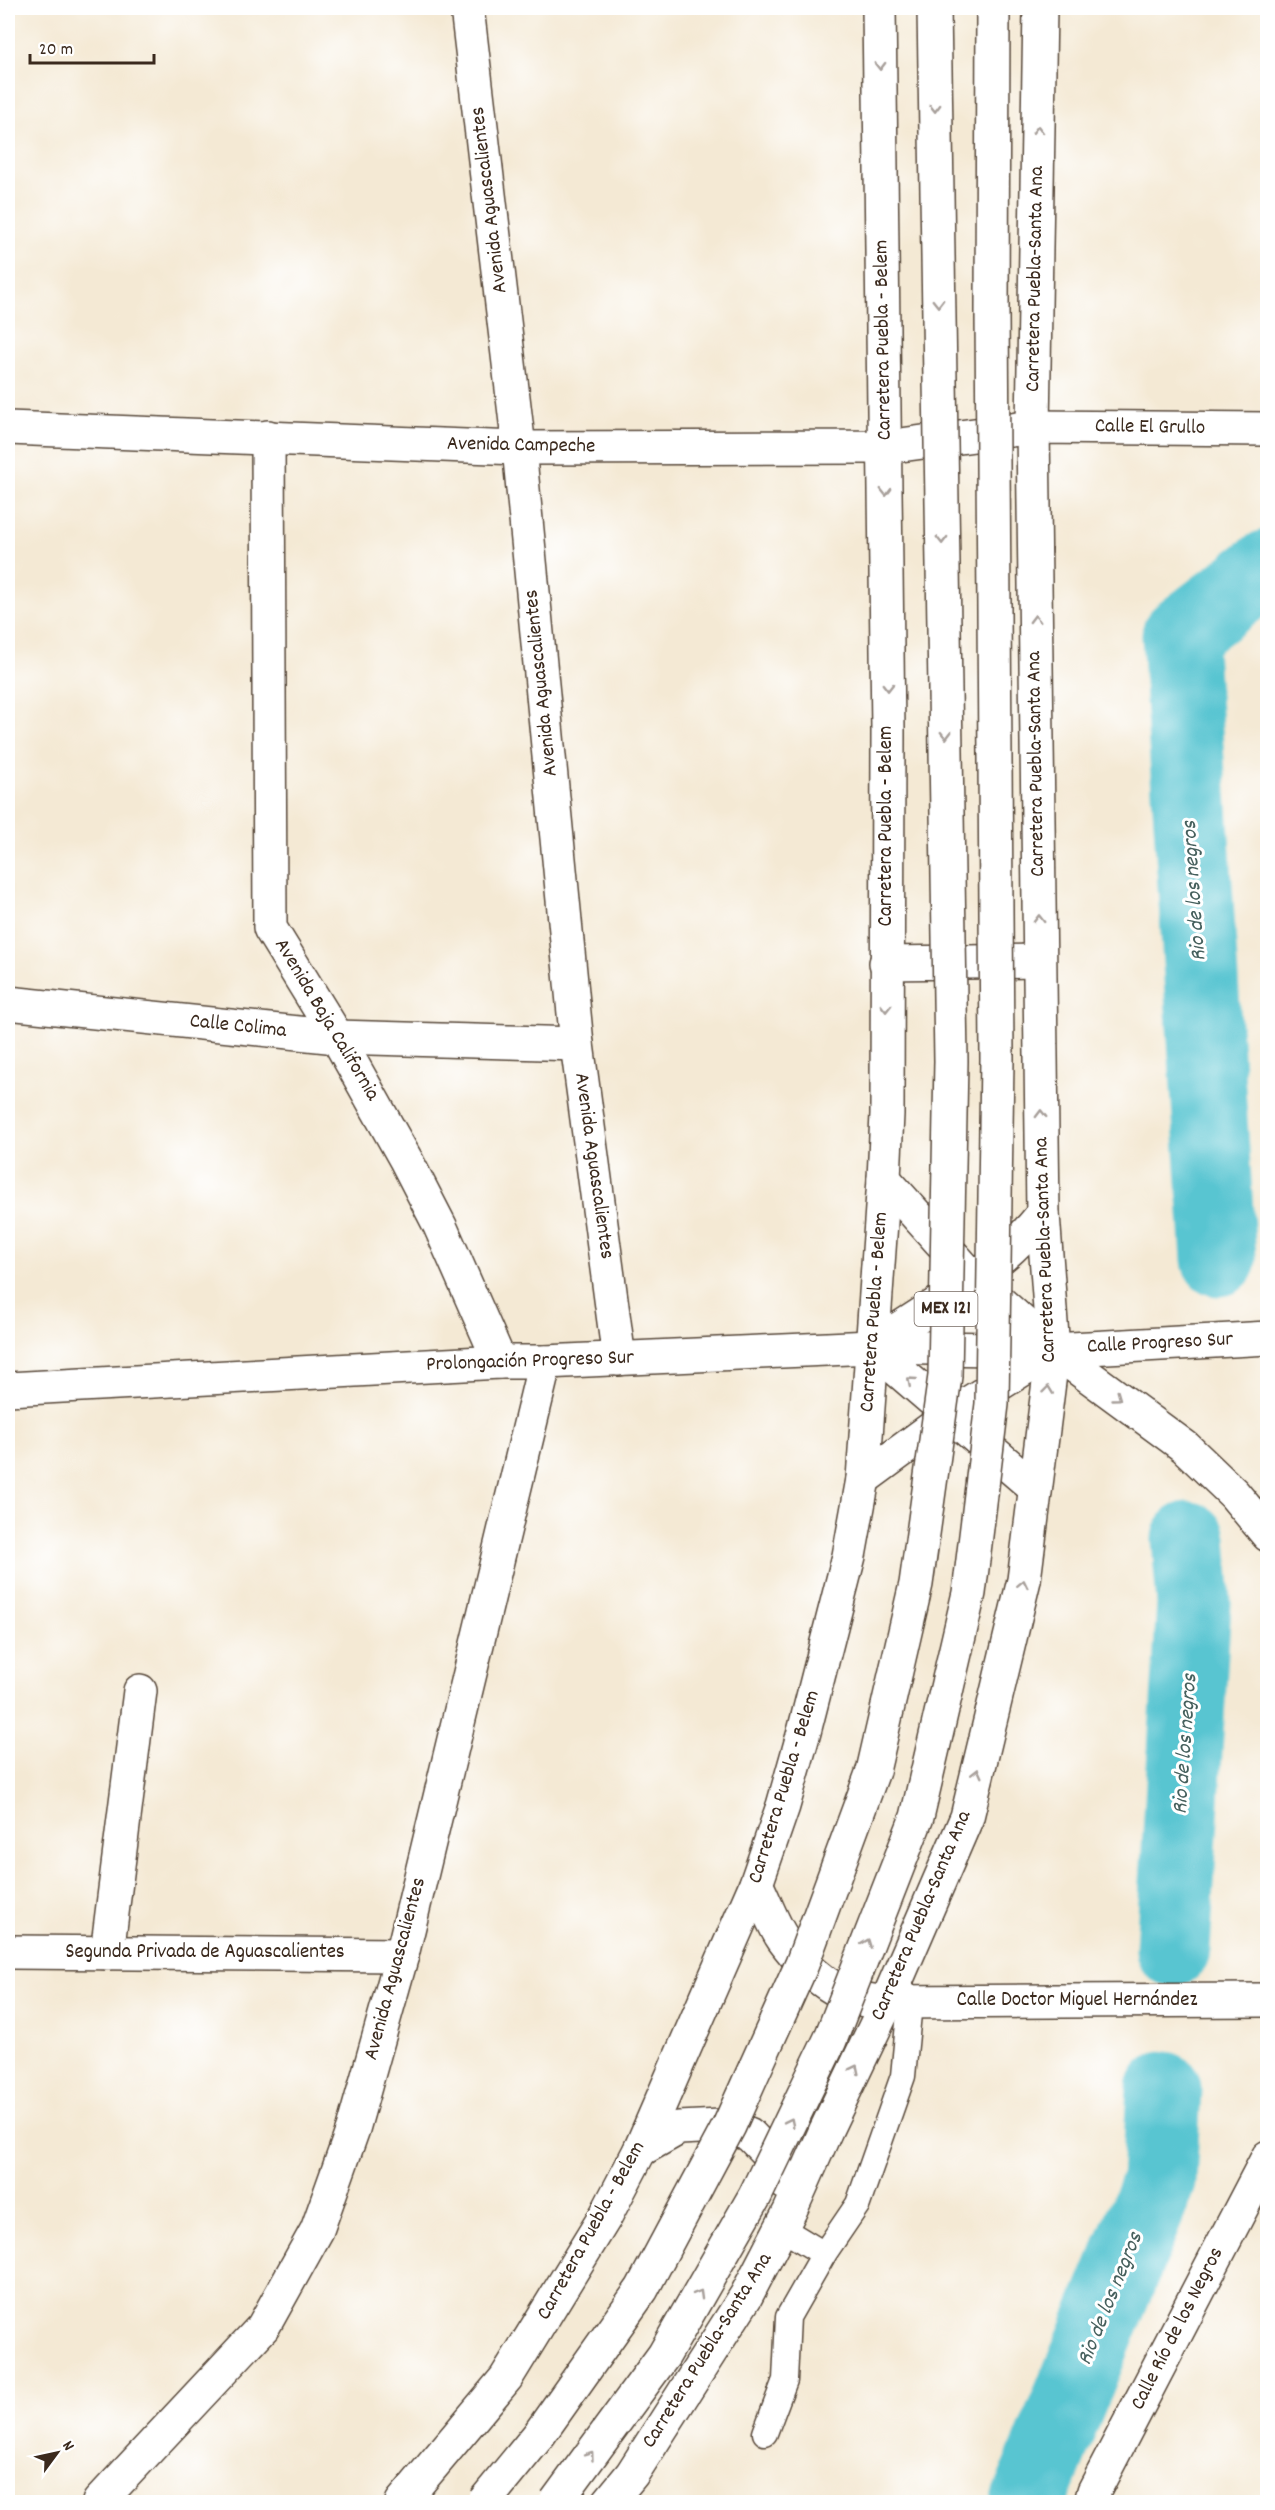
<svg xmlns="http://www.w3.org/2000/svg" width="1275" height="2510" font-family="Dekko,sans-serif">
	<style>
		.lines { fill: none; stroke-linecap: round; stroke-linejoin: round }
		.river { stroke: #59c5d1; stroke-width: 75 }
		.lane-casing { stroke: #574739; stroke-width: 27 }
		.street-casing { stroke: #574739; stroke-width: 36 }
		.secondary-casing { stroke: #574739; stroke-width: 36 }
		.lane { stroke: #fff; stroke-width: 24 }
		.street { stroke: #fff; stroke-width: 33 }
		.secondary { stroke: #fff; stroke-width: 33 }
		.primary-bridge-casing { stroke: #574739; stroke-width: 36; stroke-linecap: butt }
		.primary-bridge { stroke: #fff; stroke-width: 33 }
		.oneway { stroke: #a79f9a }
		.labels { text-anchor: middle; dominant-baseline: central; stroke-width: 6; stroke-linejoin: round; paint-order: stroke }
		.shield { fill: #fff; stroke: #766a62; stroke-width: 1.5 }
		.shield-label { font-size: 20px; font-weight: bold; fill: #3b2a1e }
		.street-label { font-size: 21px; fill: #3b2a1e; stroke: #fff }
		.water-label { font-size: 22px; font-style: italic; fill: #46605d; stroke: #fff }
	</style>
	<rect width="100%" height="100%" fill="#fff"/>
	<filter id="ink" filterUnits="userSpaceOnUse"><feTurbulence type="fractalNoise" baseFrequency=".0167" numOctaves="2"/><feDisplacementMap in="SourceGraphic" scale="12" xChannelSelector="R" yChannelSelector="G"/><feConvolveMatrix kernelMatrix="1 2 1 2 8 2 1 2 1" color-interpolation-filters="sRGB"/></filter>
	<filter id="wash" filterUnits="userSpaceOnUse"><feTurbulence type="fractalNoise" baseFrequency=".008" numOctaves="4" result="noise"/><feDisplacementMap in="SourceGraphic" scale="24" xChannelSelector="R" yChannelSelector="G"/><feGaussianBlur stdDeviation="1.35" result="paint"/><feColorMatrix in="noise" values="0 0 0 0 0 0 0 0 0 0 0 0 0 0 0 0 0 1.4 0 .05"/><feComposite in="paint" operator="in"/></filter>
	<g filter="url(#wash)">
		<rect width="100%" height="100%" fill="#f4e9d4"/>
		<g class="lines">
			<g class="river">
				<path d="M1219,1259L1179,635L1268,567"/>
				<path d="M1173,1949L1194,1603L1189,1539"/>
				<path d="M1028,2502L1159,2181L1164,2089"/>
			</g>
		</g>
	</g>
	<g filter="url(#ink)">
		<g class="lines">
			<g class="lane-casing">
				<g id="lane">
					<path d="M824,2254L858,2204L903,2076L910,2003"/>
					<path d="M765,2433L785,2380L788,2317L824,2254L781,2228"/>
				</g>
			</g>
			<g class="street-casing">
				<g id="street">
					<path d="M467,8L519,448L577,1044L619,1359"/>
					<path d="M8,428L519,448L886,447L1033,427L1268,429"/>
					<path d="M268,437L270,928L337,1037L406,1160L440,1226L500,1362"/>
					<path d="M8,1003L337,1037L577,1044"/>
					<path d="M8,1952L402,1955"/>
					<path d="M107,1953L140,1691"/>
					<path d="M887,2002L1268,2000"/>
					<path d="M99,2502L263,2327L317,2230L353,2129L402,1955L545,1362"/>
					<path d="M1091,2502L1094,2491L1268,2157"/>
				</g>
			</g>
			<g class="secondary-casing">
				<g id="secondary">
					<path d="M886,963L1039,961"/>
					<path d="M884,1179L974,1279L1053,1350L1185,1447L1234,1494L1268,1535"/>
					<path d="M8,1389L500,1362H545L871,1347L1053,1350L1268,1338"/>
					<path d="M863,1479L950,1415L1053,1350"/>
					<path d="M1035,1488L871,1347C931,1307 998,1271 1043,1214"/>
					<path d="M756,1884C765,1901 772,1923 783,1939C805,1969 835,1998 873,2001"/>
					<path d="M640,2150L679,2128L721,2126L749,2134L775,2161L785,2183"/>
					<path d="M402,2502L506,2378L605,2217L640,2150L756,1884L783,1806L804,1732L849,1556L863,1479L884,1179L887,1114L888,731L879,8"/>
					<path d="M609,2502L632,2474L746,2296L790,2211L826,2130L887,2002L967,1817L1024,1580L1053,1350L1043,1214L1033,427L1040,8"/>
				</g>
			</g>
			<use href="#lane" class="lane"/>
			<use href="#street" class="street"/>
			<use href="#secondary" class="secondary"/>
			<g class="primary-bridge-casing">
				<g id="primary-bridge">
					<path d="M484,2502L538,2436L642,2289L729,2126L802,1964L873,1771L916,1584L945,1376L951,1061L934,8"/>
					<path d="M556,2502L664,2355L755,2196L830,2040L917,1817L969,1593L992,1404L997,1059L992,312L993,8"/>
				</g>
			</g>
			<use href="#primary-bridge" class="primary-bridge"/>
		</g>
		<defs><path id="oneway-chevron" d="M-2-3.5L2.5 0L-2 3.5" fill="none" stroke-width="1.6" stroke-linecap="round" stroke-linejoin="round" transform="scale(1.5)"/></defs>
		<g class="oneway">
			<use href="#oneway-chevron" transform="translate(880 66) rotate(89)"/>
			<use href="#oneway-chevron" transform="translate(935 108) rotate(89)"/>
			<use href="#oneway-chevron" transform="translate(1038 130) rotate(-89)"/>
			<use href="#oneway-chevron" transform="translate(938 303) rotate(89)"/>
			<use href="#oneway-chevron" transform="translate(886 492) rotate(89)"/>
			<use href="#oneway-chevron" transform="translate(942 540) rotate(89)"/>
			<use href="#oneway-chevron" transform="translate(1035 619) rotate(-91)"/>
			<use href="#oneway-chevron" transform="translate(888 687) rotate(90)"/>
			<use href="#oneway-chevron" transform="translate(946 735) rotate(89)"/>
			<use href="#oneway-chevron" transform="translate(1039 919) rotate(-91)"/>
			<use href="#oneway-chevron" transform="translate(886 1008) rotate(90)"/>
			<use href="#oneway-chevron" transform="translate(1041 1114) rotate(-91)"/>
			<use href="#oneway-chevron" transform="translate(911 1381) rotate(-139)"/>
			<use href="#oneway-chevron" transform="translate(1048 1390) rotate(-83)"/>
			<use href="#oneway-chevron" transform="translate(1117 1397) rotate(36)"/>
			<use href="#oneway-chevron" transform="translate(1023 1584) rotate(-78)"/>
			<use href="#oneway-chevron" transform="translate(977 1773) rotate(-76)"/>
			<use href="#oneway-chevron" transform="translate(867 1943) rotate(-69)"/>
			<use href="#oneway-chevron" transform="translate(855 2069) rotate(-64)"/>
			<use href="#oneway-chevron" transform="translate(790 2122) rotate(-64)"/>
			<use href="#oneway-chevron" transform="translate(699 2294) rotate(-60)"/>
			<use href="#oneway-chevron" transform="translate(590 2455) rotate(-54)"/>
		</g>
	</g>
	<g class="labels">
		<rect class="shield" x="914.5" y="1292" width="63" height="34" rx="4.5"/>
		<g class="shield-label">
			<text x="946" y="1309">MEX 121</text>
		</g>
		<g class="street-label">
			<text transform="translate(490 200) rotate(-97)">Avenida Aguascalientes</text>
			<text transform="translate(1036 279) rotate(-89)">Carretera Puebla-Santa Ana</text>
			<text transform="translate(884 340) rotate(-91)">Carretera Puebla - Belem</text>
			<text transform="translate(1150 428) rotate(1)">Calle El Grullo</text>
			<text transform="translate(521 446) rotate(1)">Avenida Campeche</text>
			<text transform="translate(542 683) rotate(-96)">Avenida Aguascalientes</text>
			<text transform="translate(1037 764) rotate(-91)">Carretera Puebla-Santa Ana</text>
			<text transform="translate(887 826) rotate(-90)">Carretera Puebla - Belem</text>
			<text transform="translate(326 1020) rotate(59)">Avenida Baja California</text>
			<text transform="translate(238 1027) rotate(6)">Calle Colima</text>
			<text transform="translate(593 1166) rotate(82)">Avenida Aguascalientes</text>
			<text transform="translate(1046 1250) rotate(-92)">Carretera Puebla-Santa Ana</text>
			<text transform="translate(875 1312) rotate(-86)">Carretera Puebla - Belem</text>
			<text transform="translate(1160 1344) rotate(-3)">Calle Progreso Sur</text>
			<text transform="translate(530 1362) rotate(-2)">Prolongación Progreso Sur</text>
			<text transform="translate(785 1787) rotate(-73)">Carretera Puebla - Belem</text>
			<text transform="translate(922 1916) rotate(-67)">Carretera Puebla-Santa Ana</text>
			<text x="205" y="1953">Segunda Privada de Aguascalientes</text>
			<text transform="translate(396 1969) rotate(-75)">Avenida Aguascalientes</text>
			<text x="1077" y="2001">Calle Doctor Miguel Hernández</text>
			<text transform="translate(592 2231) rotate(-61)">Carretera Puebla - Belem</text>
			<text transform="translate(1178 2329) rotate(-63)">Calle Río de los Negros</text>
			<text transform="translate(708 2351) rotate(-58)">Carretera Puebla-Santa Ana</text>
		</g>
		<g class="water-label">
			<text transform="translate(1195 891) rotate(-94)">Rio de los negros</text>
			<text transform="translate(1186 1744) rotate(-86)">Rio de los negros</text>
			<text transform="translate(1111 2299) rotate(-68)">Rio de los negros</text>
		</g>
	</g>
	<rect width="1275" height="2510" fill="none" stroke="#fff" stroke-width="30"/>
	<g transform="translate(57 2453) rotate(57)" stroke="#ffffff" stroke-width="4.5" paint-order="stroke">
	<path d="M0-4.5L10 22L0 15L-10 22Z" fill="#3b2a1e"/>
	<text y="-9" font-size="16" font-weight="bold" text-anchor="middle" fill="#3b2a1e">N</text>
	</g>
	<path d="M30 54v9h124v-9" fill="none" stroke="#3b2a1e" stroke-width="3"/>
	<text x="39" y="54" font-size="18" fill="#3b2a1e" stroke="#ffffff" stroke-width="4.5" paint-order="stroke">20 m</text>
</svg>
